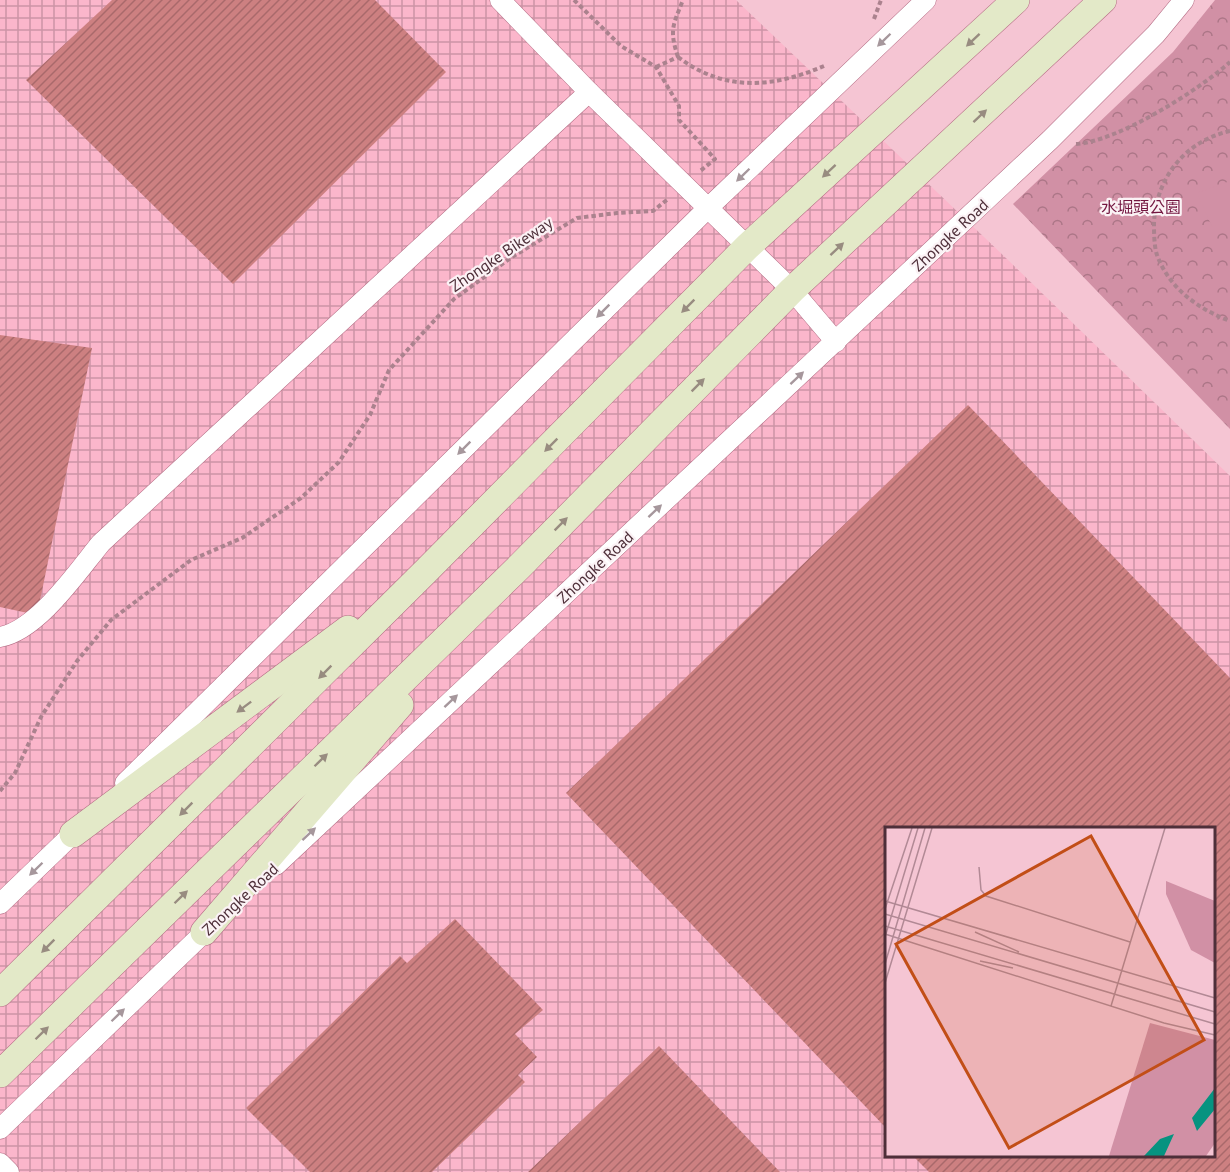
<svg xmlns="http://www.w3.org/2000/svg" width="1230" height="1172" font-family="'PT Sans','Noto Sans TC',sans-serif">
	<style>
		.industrial { fill: url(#industrial-grid); fill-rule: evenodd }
		.park { fill: url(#park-crowns) }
		.pitch { fill: #d190a5 }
		.building { fill: url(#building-hatch) }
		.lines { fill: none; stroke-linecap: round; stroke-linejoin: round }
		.street-casing { stroke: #b56d85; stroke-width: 21 }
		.secondary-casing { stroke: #b56d85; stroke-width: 28 }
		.path { stroke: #ab828e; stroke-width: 4; stroke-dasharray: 4.5 3; stroke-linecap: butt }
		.street { stroke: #fff; stroke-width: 20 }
		.secondary { stroke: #e3e9c8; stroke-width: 27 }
		.oneway { fill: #a6979c }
		.oneway2 { fill: #988c80 }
		.labels { text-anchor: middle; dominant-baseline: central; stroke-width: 4.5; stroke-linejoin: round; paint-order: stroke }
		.park-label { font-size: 16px; fill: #731640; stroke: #fbf2f5 }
		.street-label { font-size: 16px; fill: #4e2f39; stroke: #fbf2f5 }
		.inset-road { fill: none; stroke: #b28995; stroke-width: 1.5 }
		.view { fill: #c24e17; fill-opacity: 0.15; stroke: #c24e17; stroke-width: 3 }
		.inset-edge { fill: none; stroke: #4e2f39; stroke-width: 3 }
	</style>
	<defs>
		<pattern id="industrial-grid" width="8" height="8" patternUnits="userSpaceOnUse" patternTransform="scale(1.5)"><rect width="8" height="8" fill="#fbb6cb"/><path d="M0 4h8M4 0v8" fill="none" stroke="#cd94a6"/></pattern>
		<pattern id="park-crowns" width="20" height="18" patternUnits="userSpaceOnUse" patternTransform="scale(1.5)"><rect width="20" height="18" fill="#d190a5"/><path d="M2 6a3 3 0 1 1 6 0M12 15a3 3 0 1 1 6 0" fill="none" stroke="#ac7687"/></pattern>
		<pattern id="building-hatch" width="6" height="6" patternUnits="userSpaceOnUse" patternTransform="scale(1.5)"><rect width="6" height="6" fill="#cd8081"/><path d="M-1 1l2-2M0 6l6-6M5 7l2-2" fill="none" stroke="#a9696b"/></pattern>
	</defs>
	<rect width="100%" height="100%" fill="#f5c5d3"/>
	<path class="industrial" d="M0,0H736L1007,259L1230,476V1172H0ZM886,828H1214V1156H886Z"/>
	<path class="park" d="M1215,0H1230V429L1013,204L1173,52Z"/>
	<path class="pitch" d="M1230,181V221L1212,227L1197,193Z"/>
	<g class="building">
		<path d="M112,0H375L446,72L233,284L26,80Z"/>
		<path d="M0,335L92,348L37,615L0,607Z"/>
		<path d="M968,405L1230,678V1172H929L913,1156H1214V828H886V1128L566,793Z"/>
		<path d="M455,919L543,1010L515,1034L537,1057L518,1075L525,1082L432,1172H310L246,1108L400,956L407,963Z"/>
		<path d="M659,1046L780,1172H528Z"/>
	</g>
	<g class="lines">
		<g class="street-casing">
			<g id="street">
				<path d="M500,0L589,92L792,290L836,342"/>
				<path d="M0,637C38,630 77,572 101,543L589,92"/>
				<path d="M125,783L708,208L926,0"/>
				<path d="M276,865L1050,140L1156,34L1184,0"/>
				<path d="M0,904L82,825"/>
				<path d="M0,1129L213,924"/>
				<path d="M0,1163L9,1172"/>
			</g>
		</g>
		<g class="secondary-casing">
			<g id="secondary">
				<path d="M73,834L348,629"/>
				<path d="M204,932L400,705"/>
				<path d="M0,993L426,571L747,247L1016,0"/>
				<path d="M0,1074L520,566L792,290L1103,0"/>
			</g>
		</g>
		<g class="path">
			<path d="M574,0L621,46L656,67L679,106V120L715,159L699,172"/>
			<path d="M874,19L881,0"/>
			<path d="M678,57C724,92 773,88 824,66"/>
			<path d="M678,57C669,30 673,25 683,0"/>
			<path d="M656,67L678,57"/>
			<path d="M1230,131C1185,141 1156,178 1154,223C1154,232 1154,246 1157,255C1169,288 1198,309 1230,321"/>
			<path d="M1076,144C1117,142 1199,90 1230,62"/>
			<path d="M0,791L15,773L41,717L77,661L111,620L191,560L242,538L301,498L339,462L370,415L389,370L454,299L512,257L577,218L617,213L653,211L668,199"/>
		</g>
		<use href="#street" class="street"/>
		<use href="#secondary" class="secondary"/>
	</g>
	<defs><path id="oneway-solid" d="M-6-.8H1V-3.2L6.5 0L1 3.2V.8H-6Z" transform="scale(1.5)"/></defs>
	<g class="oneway">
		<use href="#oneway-solid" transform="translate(884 40) rotate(136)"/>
		<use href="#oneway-solid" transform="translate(743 175) rotate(136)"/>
		<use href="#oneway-solid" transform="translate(603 311) rotate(135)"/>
		<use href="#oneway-solid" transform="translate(797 378) rotate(-43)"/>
		<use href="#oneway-solid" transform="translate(464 448) rotate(135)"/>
		<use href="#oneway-solid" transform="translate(655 511) rotate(-43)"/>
		<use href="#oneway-solid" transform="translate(451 701) rotate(-43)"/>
		<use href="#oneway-solid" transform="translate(309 834) rotate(-43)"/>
		<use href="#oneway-solid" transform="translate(36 869) rotate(136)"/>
		<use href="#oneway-solid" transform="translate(118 1015) rotate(-44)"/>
	</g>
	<g class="oneway2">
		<use href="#oneway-solid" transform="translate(973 40) rotate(137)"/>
		<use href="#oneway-solid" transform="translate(980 116) rotate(-43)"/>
		<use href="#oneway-solid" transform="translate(829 171) rotate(137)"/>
		<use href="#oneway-solid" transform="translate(837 249) rotate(-43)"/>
		<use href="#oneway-solid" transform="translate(688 306) rotate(135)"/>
		<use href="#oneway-solid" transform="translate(698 385) rotate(-45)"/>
		<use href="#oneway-solid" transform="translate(551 445) rotate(135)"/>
		<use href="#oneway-solid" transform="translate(561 524) rotate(-45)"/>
		<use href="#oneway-solid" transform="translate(325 672) rotate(135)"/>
		<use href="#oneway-solid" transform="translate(244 707) rotate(143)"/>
		<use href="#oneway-solid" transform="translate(321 760) rotate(-44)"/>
		<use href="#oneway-solid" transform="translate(186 809) rotate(135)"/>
		<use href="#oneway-solid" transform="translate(181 897) rotate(-44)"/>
		<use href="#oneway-solid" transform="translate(48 946) rotate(135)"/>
		<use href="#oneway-solid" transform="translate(42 1033) rotate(-44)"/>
	</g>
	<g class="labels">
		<g class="park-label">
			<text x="1141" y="207">水堀頭公園</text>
		</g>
		<g class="street-label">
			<text transform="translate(950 235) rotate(-43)">Zhongke Road</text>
			<text transform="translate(501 254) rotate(-34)">Zhongke Bikeway</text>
			<text transform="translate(595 567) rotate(-43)">Zhongke Road</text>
			<text transform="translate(240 899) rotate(-43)">Zhongke Road</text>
		</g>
	</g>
	<g transform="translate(885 827)">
		<rect width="330" height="330" fill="#f5c5d3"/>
		<path d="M281,54L330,74V136L306,123L281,67Z" fill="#d190a5"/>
		<path d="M265,196L330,213V316L321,329H224Z" fill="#d190a5"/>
		<path d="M330,261V282L312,304L307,291ZM289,307L279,329H259L275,312Z" fill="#069380"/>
		<path class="inset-road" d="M94,40L96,63L101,69L245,115M0,74L330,171M0,82L27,1M0,87L330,185M0,99L330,197M90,105L134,125M0,107L279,196L330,208M0,110L33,1M95,134L128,141M0,137L40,1M0,156L47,1M226,179L280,1"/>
		<path class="view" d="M206,9L319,213L124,321L11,117Z"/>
		<rect width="330" height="330" class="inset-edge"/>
	</g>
</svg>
